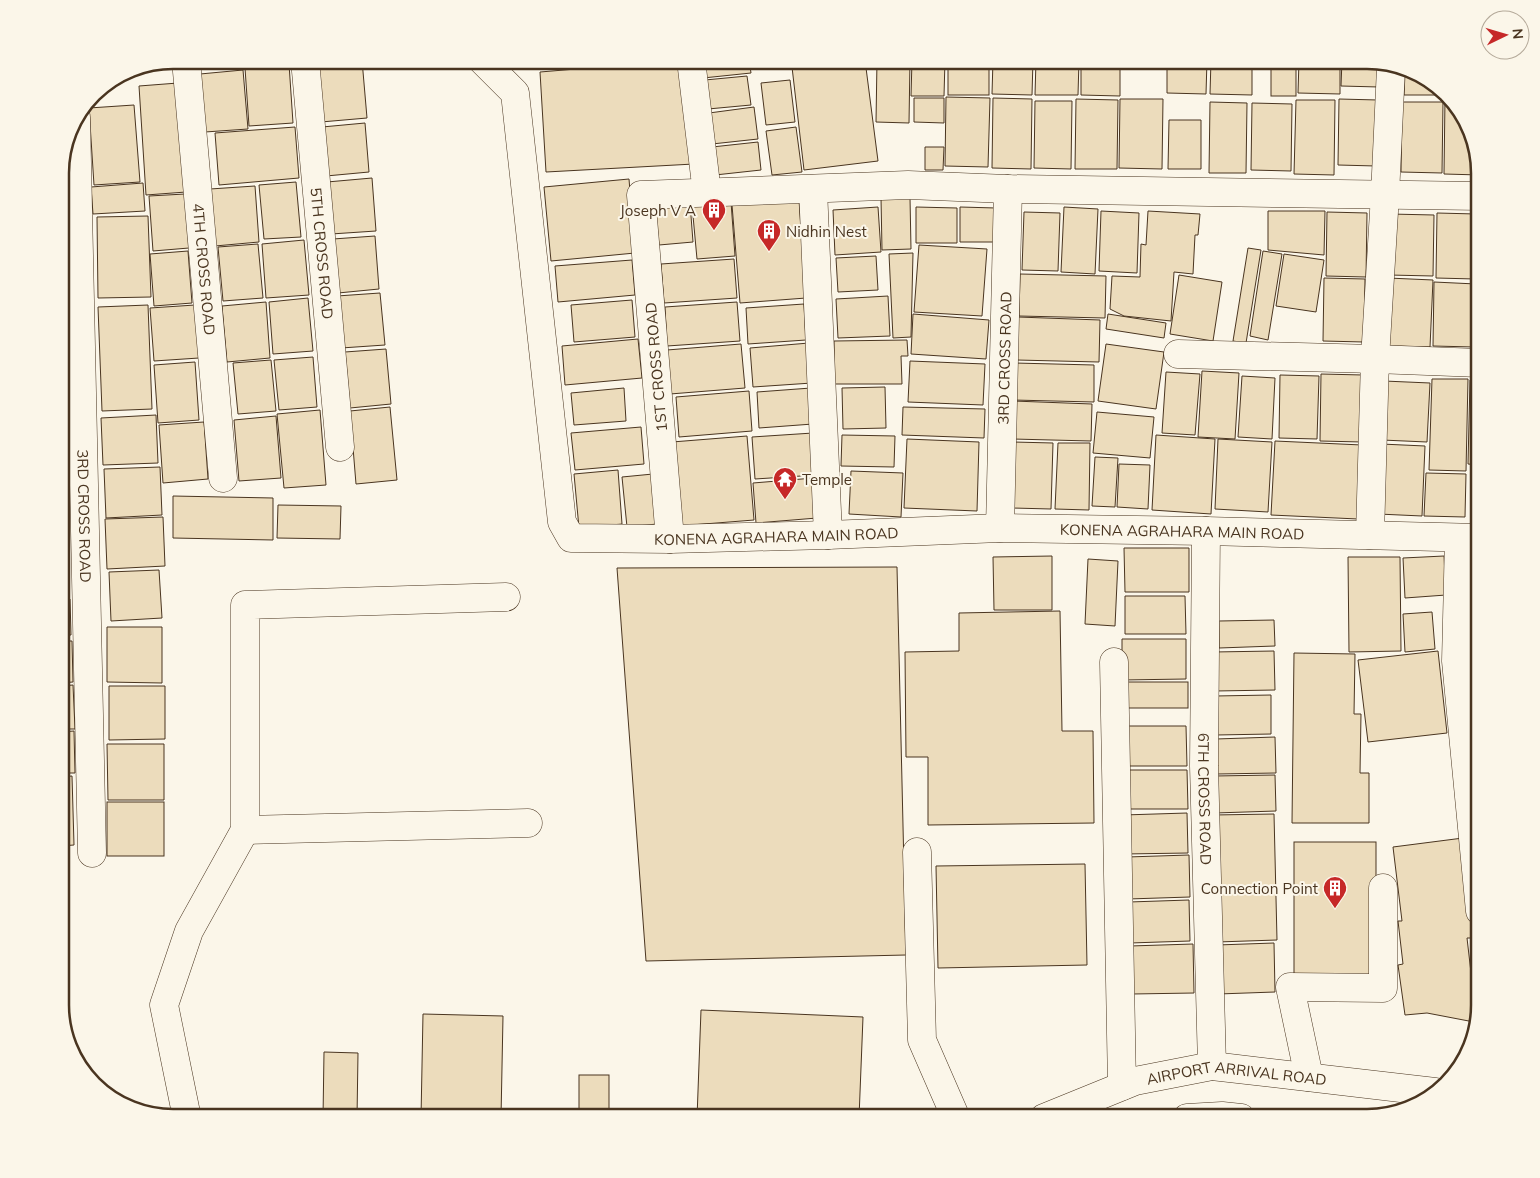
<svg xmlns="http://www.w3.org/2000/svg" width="1540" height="1178" font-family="Mulish,sans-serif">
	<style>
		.building { fill: #ecdcbc; stroke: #4a3520 }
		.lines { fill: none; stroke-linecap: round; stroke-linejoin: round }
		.minor-casing { stroke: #4a3520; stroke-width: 29 }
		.minor { stroke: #fbf6e9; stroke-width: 28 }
		.labels { text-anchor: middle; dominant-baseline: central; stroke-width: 4; stroke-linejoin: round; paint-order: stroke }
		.poi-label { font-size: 15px; fill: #4a3520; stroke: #fbf6e9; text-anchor: end }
		.street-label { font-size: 15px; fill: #4a3520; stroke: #fbf6e9 }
		.rim { fill: none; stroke: #4a3520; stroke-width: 2.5 }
	</style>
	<rect width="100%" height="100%" fill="#fbf6e9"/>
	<g class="building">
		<path d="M362,60L367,118L321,122L316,64Z"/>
		<path d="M613,60H688L694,164L546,172L540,72L576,69V64L613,62Z"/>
		<path d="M701,60H749L751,73L703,78Z"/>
		<path d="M764,60H801L765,66Z"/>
		<path d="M848,60H865L878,161L804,170L792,67Z"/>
		<path d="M877,60H910L909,123L876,122Z"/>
		<path d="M912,60H945L944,96H911Z"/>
		<rect x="948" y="60" width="41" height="35"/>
		<path d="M993,60H1033L1032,95L992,94Z"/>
		<path d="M1036,60H1079L1078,95H1035Z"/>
		<path d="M1081,60H1120V96L1081,95Z"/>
		<path d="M1167,60H1207L1206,94L1167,93Z"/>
		<path d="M1211,60H1252V95L1210,94Z"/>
		<rect x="1271" y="60" width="25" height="36"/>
		<path d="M1299,60H1340V94L1298,93Z"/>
		<path d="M1342,60H1367L1380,64L1379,87L1341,86Z"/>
		<path d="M289,64L293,123L249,126L245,68Z"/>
		<path d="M243,70L248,129L205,132L200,74Z"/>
		<path d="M1405,73L1436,83L1443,92V95H1404Z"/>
		<path d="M747,76L751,105L708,109L705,80Z"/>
		<path d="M790,80L795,122L766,125L761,83Z"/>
		<path d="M178,83L186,192L146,195L139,86Z"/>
		<path d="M946,97L990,98L988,167L945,166Z"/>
		<path d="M914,98H944V123L914,122Z"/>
		<path d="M993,98L1032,99L1031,169L992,168Z"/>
		<path d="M1445,98H1448L1468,123L1480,175L1444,174Z"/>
		<path d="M1076,99L1118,100L1117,169H1075Z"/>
		<path d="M1120,99H1163L1162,169L1119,168Z"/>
		<path d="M1339,99L1378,100L1376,166L1338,165Z"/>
		<path d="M1296,100H1335L1334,175L1294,174Z"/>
		<path d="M1035,101H1072L1071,169L1034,168Z"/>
		<path d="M1210,102L1247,103L1246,173H1209Z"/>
		<path d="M1402,102H1443L1442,173L1401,172Z"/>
		<path d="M1252,103L1292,104L1291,171L1251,170Z"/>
		<path d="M134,105L140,182L94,185L89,108Z"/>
		<path d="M754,107L758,139L712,144L709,113Z"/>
		<path d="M1169,120H1201V169H1168Z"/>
		<path d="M365,123L369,172L326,176L322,127Z"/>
		<path d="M295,127L299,178L219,185L215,133Z"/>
		<path d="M796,127L802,172L772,175L766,131Z"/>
		<path d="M758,142L761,170L715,175L712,147Z"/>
		<path d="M925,147H944L943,170H925Z"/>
		<path d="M62,159L63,205L60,206V165Z"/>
		<path d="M372,178L376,231L331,234L327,182Z"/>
		<path d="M629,179L635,253L551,261L544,187Z"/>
		<path d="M296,182L301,237L264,239L259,185Z"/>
		<path d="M143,183L145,211L93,214L91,187Z"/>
		<path d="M255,186L259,242L215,246L210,189Z"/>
		<path d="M185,194L189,248L153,251L149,196Z"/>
		<path d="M881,198H910L911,249L882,250Z"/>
		<path d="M799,200L806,298L740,303L732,205Z"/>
		<path d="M731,202L735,256L697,259L692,205Z"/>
		<path d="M690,203L693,242L659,245L655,206Z"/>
		<path d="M878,207L881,252L835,255L833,210Z"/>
		<path d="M916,207L957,208V243H916Z"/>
		<path d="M960,207L996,208V242H960Z"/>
		<path d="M1064,207L1098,209L1095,274L1061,272Z"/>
		<path d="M60,210H62L63,251H60Z"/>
		<path d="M1101,211L1139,213L1137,273L1099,271Z"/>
		<path d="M1148,211L1200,214L1198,235H1195L1193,274L1174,272L1171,321L1124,316L1110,309L1112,276L1140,277L1141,244L1146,245Z"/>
		<path d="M1268,211H1325L1324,255L1268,250Z"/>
		<path d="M1024,212L1060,213L1058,271L1022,270Z"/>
		<path d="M1327,212L1367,213L1366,277L1326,276Z"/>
		<path d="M1437,213L1476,214L1475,279L1436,278Z"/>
		<path d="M1390,214L1434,215L1433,276L1389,275Z"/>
		<path d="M1478,214H1480V281H1477Z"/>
		<path d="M148,216L151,297L98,298L97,217Z"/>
		<path d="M375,236L379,289L338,293L333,239Z"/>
		<path d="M304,240L309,295L266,298L262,244Z"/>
		<path d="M258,244L263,298L223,301L218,247Z"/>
		<path d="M919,245L987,249L982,316L914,312Z"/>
		<path d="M1248,248L1261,250L1246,343L1233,341Z"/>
		<path d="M188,251L192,303L154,306L150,254Z"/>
		<path d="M1263,251L1282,254L1268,340L1250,336Z"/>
		<path d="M913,253L911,337L893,338L889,254Z"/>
		<path d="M60,254H63L64,295H60Z"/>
		<path d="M1284,254L1324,260L1316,312L1276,306Z"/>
		<path d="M876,256L878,290L838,292L836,258Z"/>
		<path d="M734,259L737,298L664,303L661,264Z"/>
		<path d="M632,260L635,295L558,302L555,266Z"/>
		<path d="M1020,274L1106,276L1105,318L1019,316Z"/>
		<path d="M1179,275L1222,282L1213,341L1170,334Z"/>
		<path d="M1324,278L1365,279L1364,342L1323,341Z"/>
		<path d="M1388,278L1433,280L1430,347L1386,346Z"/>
		<path d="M1434,282L1476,284L1474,347L1433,346Z"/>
		<path d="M1478,284H1480V344H1476Z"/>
		<path d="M380,293L385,345L341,348L337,296Z"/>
		<path d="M888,296L890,336L838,338L836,299Z"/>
		<path d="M308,298L313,351L273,354L269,302Z"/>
		<path d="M60,299L63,376H60Z"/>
		<path d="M632,300L635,337L574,342L571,305Z"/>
		<path d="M266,302L270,358L227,362L222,306Z"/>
		<path d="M737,302L740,341L667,346L665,307Z"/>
		<path d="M804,304L806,340L748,344L746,308Z"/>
		<path d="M148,305L152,409L102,411L98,307Z"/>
		<path d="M195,305L199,358L154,361L150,308Z"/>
		<path d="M913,314L989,320L986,359L911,354Z"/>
		<path d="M1108,314L1166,323L1164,338L1106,329Z"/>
		<path d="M1018,317L1100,320L1099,362L1017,360Z"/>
		<path d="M638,339L642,378L565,385L562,346Z"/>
		<path d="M907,340L908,356H901L902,384H834V341Z"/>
		<path d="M809,343L812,383L753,387L750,348Z"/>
		<path d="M741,344L745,388L670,394L667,350Z"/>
		<path d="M1106,344L1164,352L1156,409L1098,401Z"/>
		<path d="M386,349L391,404L350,408L345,352Z"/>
		<path d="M313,357L317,407L279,410L274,360Z"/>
		<path d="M271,360L276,411L238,414L233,363Z"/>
		<path d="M910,361L985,364L983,405L908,402Z"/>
		<path d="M195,362L199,420L158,423L154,365Z"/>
		<path d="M1014,363L1094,365V402L1013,400Z"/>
		<path d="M1202,371L1239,373L1235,439L1198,437Z"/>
		<path d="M1166,372L1200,374L1195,435L1162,433Z"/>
		<path d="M1321,374L1363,375L1362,442L1320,441Z"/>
		<path d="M1280,375L1319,376L1317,439L1279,438Z"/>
		<path d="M1242,376L1275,378L1272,439L1238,437Z"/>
		<path d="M1432,379H1468L1466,471L1429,470Z"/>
		<path d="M60,380H64L65,421H60Z"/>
		<path d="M1470,380H1480V465L1468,464Z"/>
		<path d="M1384,381L1430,383L1427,442L1382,440Z"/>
		<path d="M885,387L886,428L843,429L842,388Z"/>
		<path d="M624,388L626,421L574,425L571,393Z"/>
		<path d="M811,388L813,424L759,428L757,392Z"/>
		<path d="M749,391L752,431L679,437L676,397Z"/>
		<path d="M1013,401L1092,404L1091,441L1012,439Z"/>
		<path d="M390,407L397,480L356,484L350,411Z"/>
		<path d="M903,407L985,409L984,438L902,435Z"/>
		<path d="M320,410L326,485L284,488L277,414Z"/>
		<path d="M1097,412L1154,417L1150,458L1093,453Z"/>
		<path d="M156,415L158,463L103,465L101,418Z"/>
		<path d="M276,416L281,478L239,481L234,420Z"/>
		<path d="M204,422L208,479L163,483L159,425Z"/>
		<path d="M60,424H65L68,508H60Z"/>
		<path d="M641,427L644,464L575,470L571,433Z"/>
		<path d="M813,433L817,475L755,479L752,437Z"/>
		<path d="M842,435L895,436L894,467L841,466Z"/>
		<path d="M1156,435L1215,439L1211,514L1152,510Z"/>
		<path d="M747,436L754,520L679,526L672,442Z"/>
		<path d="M907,439L979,442L977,511L904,508Z"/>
		<path d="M1218,439L1272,442L1268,512L1215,509Z"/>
		<path d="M1275,441L1362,445L1358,519L1271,515Z"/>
		<path d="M1013,442L1053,443L1051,509L1012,508Z"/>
		<path d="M1058,443H1090L1089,510L1055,509Z"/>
		<path d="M1381,444L1425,446L1422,516L1378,514Z"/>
		<path d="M1095,457L1118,458L1115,507L1092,506Z"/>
		<path d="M1119,464L1150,465L1148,509L1117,507Z"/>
		<path d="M160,467L162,515L106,518L104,469Z"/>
		<path d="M618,470L622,524L579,528L574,474Z"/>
		<path d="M851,471L903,473L901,517L849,514Z"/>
		<path d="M1426,473L1466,474L1465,517L1424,516Z"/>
		<path d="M653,474L657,524L627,527L622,477Z"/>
		<path d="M814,478L817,518L756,523L753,483Z"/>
		<path d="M173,496L273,498V540L173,538Z"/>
		<path d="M278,505L341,506L340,539L277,538Z"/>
		<path d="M60,515H66L69,592H60Z"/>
		<path d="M163,517L165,566L107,569L105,519Z"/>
		<path d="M1124,548H1189V592H1125Z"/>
		<path d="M1052,556V610H994L993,557Z"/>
		<path d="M1444,556L1446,595L1405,598L1403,558Z"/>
		<path d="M1348,557H1400L1401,651L1349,652Z"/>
		<path d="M1088,559L1118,561L1115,626L1085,624Z"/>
		<path d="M897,567L906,955L646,961L617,568Z"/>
		<path d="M159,570L162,618L111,621L109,572Z"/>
		<path d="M1474,593H1480V656H1477Z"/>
		<path d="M1125,596H1185L1186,634H1125Z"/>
		<path d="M60,599H70L71,635H60Z"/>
		<path d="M1060,611L1062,731H1093L1094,823L928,825V757H906L905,652L959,651V613Z"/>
		<path d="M1432,612L1435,649L1405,652L1403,614Z"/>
		<path d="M1274,620L1275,646L1219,648V621Z"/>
		<path d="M107,627H162V683L107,682Z"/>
		<path d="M1122,639H1186V679L1122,680Z"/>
		<path d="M60,641H72L73,682L60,683Z"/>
		<path d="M1274,651L1275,690L1215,691L1213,652Z"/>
		<path d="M1438,651L1447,733L1368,742L1358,660Z"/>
		<path d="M1294,653L1355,654L1354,714H1361L1360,773H1369V823H1292Z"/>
		<rect x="1122" y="682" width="66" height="26"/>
		<path d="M73,685L75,729H60V686Z"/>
		<path d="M109,686H165V739L109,740Z"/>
		<path d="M1271,695V734L1216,735L1215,696Z"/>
		<path d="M1123,726H1186L1187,766H1123Z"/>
		<path d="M74,731L75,773H60V732Z"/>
		<path d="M1275,737L1276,773L1217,774L1216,739Z"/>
		<path d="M107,744H164V800H108Z"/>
		<path d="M1124,770H1187L1188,809H1124Z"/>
		<path d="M1275,775L1276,811L1215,813L1214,776Z"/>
		<path d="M72,776L74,845L60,846V777Z"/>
		<rect x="107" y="802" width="57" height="54"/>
		<path d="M1187,813L1188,853L1124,854L1123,815Z"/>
		<path d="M1274,814L1277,940L1217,942L1213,815Z"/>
		<path d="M1463,838L1475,938H1467L1476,1016L1474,1022L1427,1013L1405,1015L1398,965L1403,964L1398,921H1402L1393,847Z"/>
		<rect x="1294" y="842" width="82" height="133"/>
		<path d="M1189,855L1190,897L1128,899L1127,857Z"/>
		<path d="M1085,864L1087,965L938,968L936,866Z"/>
		<path d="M1189,900L1190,941L1130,943L1129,902Z"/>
		<path d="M1274,943L1275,992L1218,994L1217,945Z"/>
		<path d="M1193,944L1194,993L1132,994L1130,946Z"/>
		<path d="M701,1010L863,1017L859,1118H697Z"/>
		<path d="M423,1014L503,1016L501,1118H421Z"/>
		<path d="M324,1052L358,1053L357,1118H323Z"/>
		<rect x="579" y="1075" width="30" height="43"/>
	</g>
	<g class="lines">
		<g class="minor-casing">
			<g id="minor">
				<path id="s1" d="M186,60L223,478"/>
				<path id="s2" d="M305,60L340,447"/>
				<path id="s3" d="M482,60L515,93L562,522L571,538L670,539L828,535L1000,528L1206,531L1480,538"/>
				<path d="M691,60L707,193"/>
				<path id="s4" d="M76,117L92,853"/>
				<path d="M813,189L828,535"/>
				<path d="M1178,354L1375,359L1480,363"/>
				<path id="s5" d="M1000,528L1008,189"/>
				<path id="s6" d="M1206,531L1204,766L1212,1066"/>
				<path d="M1370,535L1375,359L1385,195L1391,68"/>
				<path d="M1459,538L1456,661L1480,911"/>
				<path d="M670,539L641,195L908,185L1008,189L1480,196"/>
				<path d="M1114,662L1122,1086"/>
				<path d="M245,830L528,823"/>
				<path d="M917,852L922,1040L956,1118"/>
				<path d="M1309,1077L1290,987L1383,988V888"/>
				<path d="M189,1118L186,1113L164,1005L189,931L245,830V605L506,597"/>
				<path id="s7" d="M1044,1118L1135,1081L1212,1066L1435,1092"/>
				<path d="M1187,1118L1222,1116L1241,1118"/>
			</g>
		</g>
		<use href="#minor" class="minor"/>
	</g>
	<defs>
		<g id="building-pin" transform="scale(1.25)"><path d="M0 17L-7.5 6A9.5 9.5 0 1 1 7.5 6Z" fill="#c62828" stroke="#fbf6e9"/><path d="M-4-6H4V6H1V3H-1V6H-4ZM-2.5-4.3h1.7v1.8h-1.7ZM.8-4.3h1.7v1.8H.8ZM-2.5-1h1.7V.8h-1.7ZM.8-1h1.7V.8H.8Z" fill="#fff"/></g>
		<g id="temple-pin" transform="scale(1.25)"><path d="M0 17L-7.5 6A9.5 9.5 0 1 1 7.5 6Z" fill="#c62828" stroke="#fbf6e9"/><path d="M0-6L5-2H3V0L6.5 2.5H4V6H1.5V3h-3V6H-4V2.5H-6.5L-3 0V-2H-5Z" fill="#fff"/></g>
	</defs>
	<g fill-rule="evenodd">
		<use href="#building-pin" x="714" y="210"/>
		<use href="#building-pin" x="769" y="231"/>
		<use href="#temple-pin" x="785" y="479"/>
		<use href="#building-pin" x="1335" y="888"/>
	</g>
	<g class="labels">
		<g class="poi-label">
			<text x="696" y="210">Joseph V A</text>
			<text x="786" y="231" text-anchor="start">Nidhin Nest</text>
			<text x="802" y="479" text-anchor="start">Temple</text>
			<text x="1318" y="888">Connection Point</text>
		</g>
		<g class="street-label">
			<text stroke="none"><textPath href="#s2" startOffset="194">5TH CROSS ROAD</textPath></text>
			<text stroke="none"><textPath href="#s1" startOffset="210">4TH CROSS ROAD</textPath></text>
			<text stroke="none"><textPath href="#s5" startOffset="170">3RD CROSS ROAD</textPath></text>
			<text transform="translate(656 367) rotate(-95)">1ST CROSS ROAD</text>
			<text stroke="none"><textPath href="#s4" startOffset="399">3RD CROSS ROAD</textPath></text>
			<text stroke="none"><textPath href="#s3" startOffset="1108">KONENA AGRAHARA MAIN ROAD</textPath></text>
			<text stroke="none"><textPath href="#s3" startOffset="702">KONENA AGRAHARA MAIN ROAD</textPath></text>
			<text stroke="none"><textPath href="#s6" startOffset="268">6TH CROSS ROAD</textPath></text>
			<text stroke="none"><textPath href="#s7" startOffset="201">AIRPORT ARRIVAL ROAD</textPath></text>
		</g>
	</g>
	<path d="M0 0H1540V1178H0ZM173 69H1367A104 104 0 0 1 1471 173V1005A104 104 0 0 1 1367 1109H173A104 104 0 0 1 69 1005V173A104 104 0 0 1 173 69Z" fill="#fbf6e9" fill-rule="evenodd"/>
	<path class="rim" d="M173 69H1367A104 104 0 0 1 1471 173V1005A104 104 0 0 1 1367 1109H173A104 104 0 0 1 69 1005V173A104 104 0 0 1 173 69Z"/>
	<g transform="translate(1505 35) rotate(85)"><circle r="24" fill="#fbf6e9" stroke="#b4a999"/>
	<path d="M0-4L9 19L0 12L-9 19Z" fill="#c62828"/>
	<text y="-8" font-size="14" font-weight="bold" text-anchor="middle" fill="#4a3520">N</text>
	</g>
</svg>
